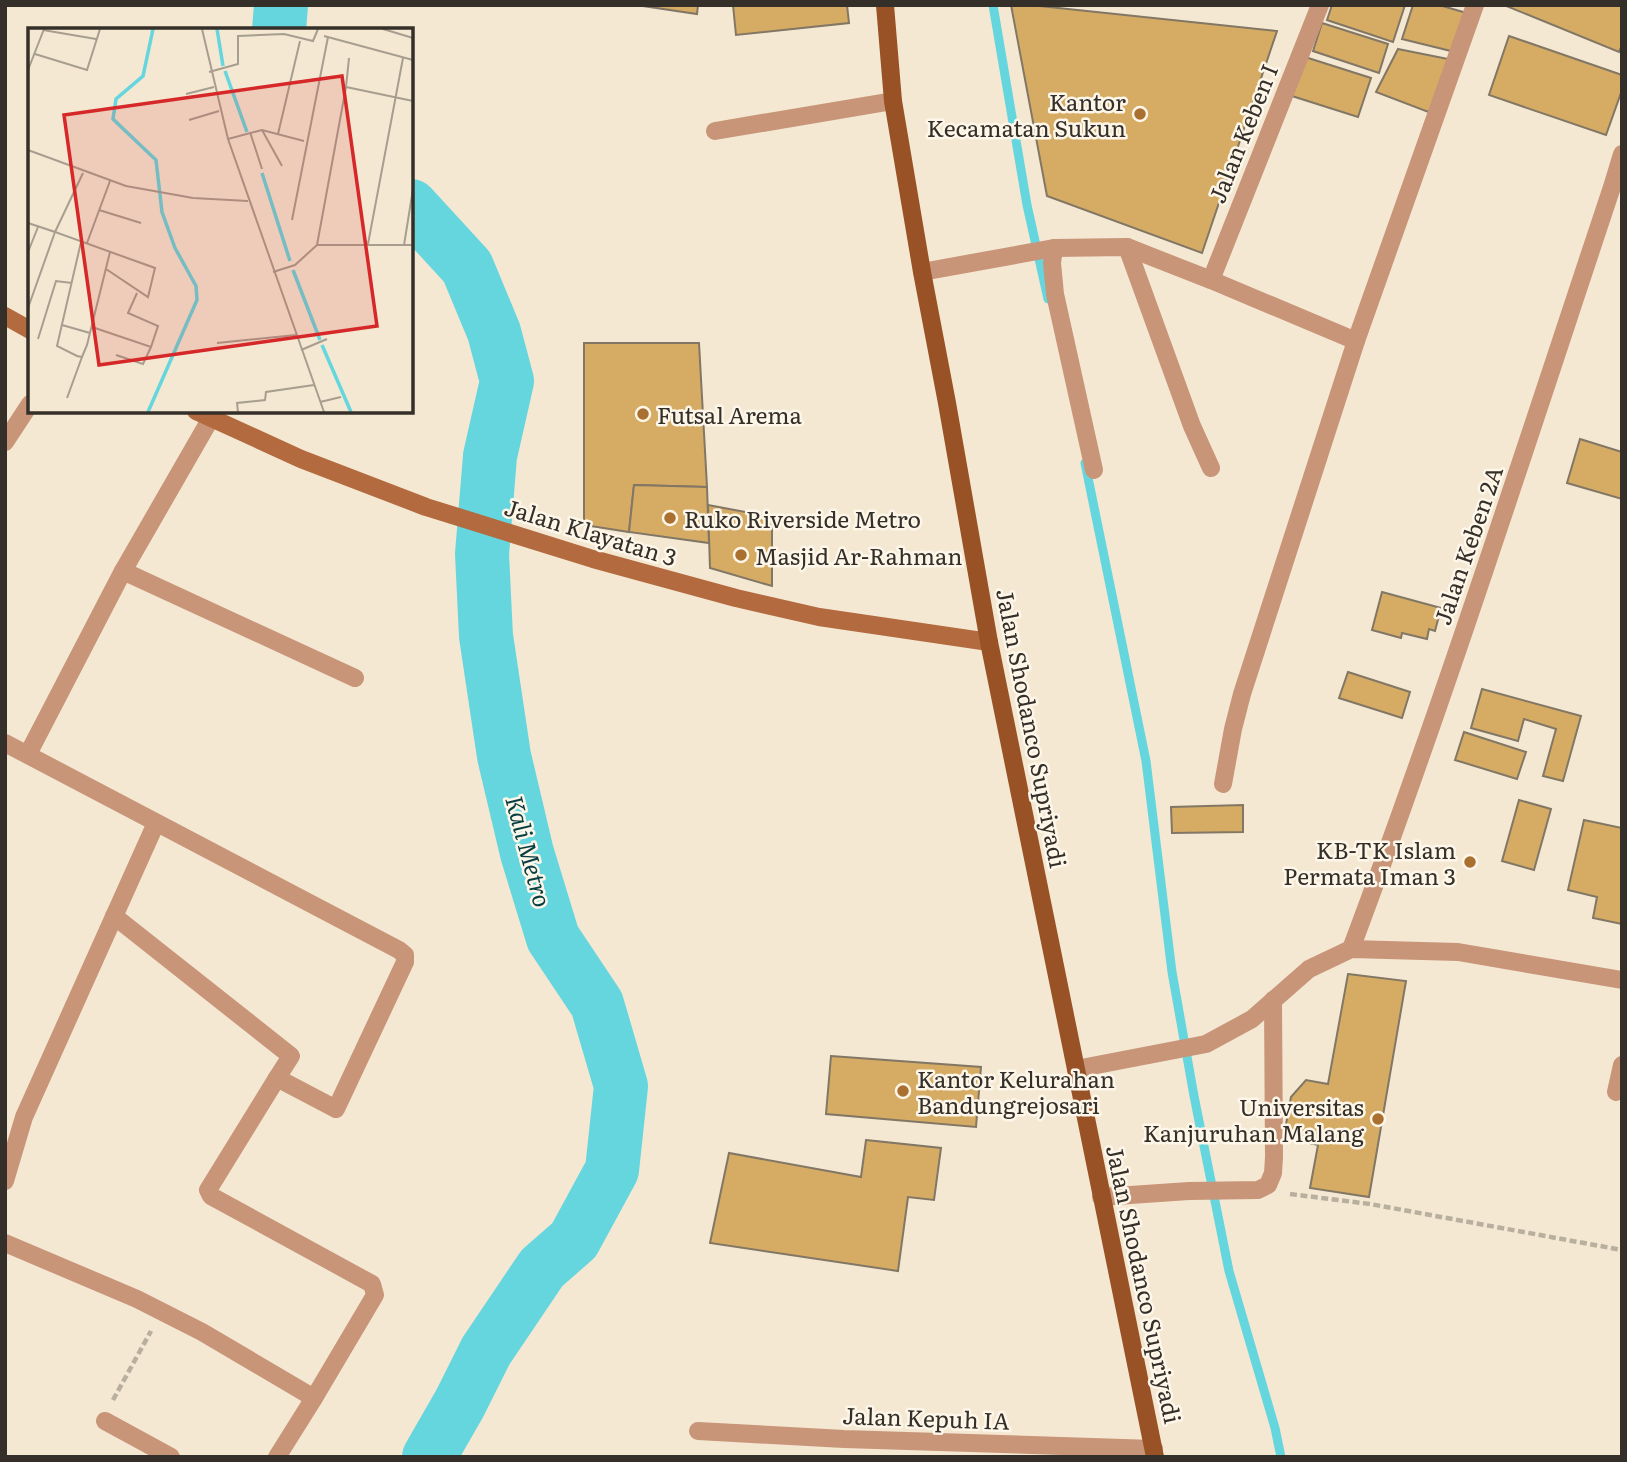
<svg xmlns="http://www.w3.org/2000/svg" width="1627" height="1462" font-family="Literata,serif">
	<style>
		.lines { fill: none; stroke-linecap: round; stroke-linejoin: round }
		.stream { stroke: #66d6de; stroke-width: 9 }
		.river { stroke: #66d6de; stroke-width: 54 }
		.building { fill: #d6ac65; stroke: #827764; stroke-width: 2 }
		.path { stroke: #b9af9e; stroke-width: 4.5; stroke-dasharray: 7 3.5; stroke-linecap: butt }
		.lane { stroke: #c89579; stroke-width: 18 }
		.street { stroke: #c89579; stroke-width: 18 }
		.secondary { stroke: #b46a3f; stroke-width: 18 }
		.primary { stroke: #985225; stroke-width: 18 }
		.poi-dot { fill: #aa7030; stroke: #fdf6e9; stroke-width: 2.5 }
		.labels { text-anchor: middle; dominant-baseline: central; stroke-width: 5; stroke-linejoin: round; paint-order: stroke }
		.poi-label { font-size: 23px; fill: #342f28; stroke: #fdf6e9; text-anchor: start }
		.street-label { font-size: 23px; fill: #342f28; stroke: #fdf6e9 }
		.water-label { font-size: 24px; font-style: italic; fill: #073e42; stroke: #fdf6e9 }
		.inset-river { fill: none; stroke: #66d6de; stroke-width: 3.5 }
		.inset-road { fill: none; stroke: #a79e8f; stroke-width: 2 }
		.view { fill: #d62828; fill-opacity: 0.15; stroke: #d62828; stroke-width: 3.5 }
		.inset-edge { fill: none; stroke: #342f28; stroke-width: 3.5 }
	</style>
	<rect width="100%" height="100%" fill="#f4e8d3"/>
	<g class="lines">
		<g class="stream">
			<path d="M993,5L1027,205L1048,299"/>
			<path d="M1085,463L1146,761L1172,972L1194,1096L1229,1271L1275,1428L1281,1457"/>
		</g>
		<g class="river">
			<path d="M279,30L281,5"/>
			<path d="M411,206L467,267L494,332L507,381L490,456L482,554L486,636L504,756L527,853L553,938L597,1004L621,1086L612,1170L574,1240L542,1268L486,1351L460,1403L429,1457"/>
		</g>
	</g>
	<g class="building">
		<path d="M636,5H698L697,14Z"/>
		<path d="M733,5H847L849,23L736,35Z"/>
		<path d="M1011,5H1030L1277,31L1202,253L1047,196Z"/>
		<path d="M1332,5H1405L1393,42L1327,20Z"/>
		<path d="M1413,5H1439L1470,14L1455,52L1402,39Z"/>
		<path d="M1504,5H1622V45L1619,52Z"/>
		<path d="M1322,23L1388,44L1379,73L1313,51Z"/>
		<path d="M1509,36L1622,75V90L1606,135L1489,95Z"/>
		<path d="M1398,49L1448,59L1431,113L1376,92Z"/>
		<path d="M1305,57L1371,78L1358,117L1292,96Z"/>
		<path d="M584,343H699L707,487L634,485L629,532L584,525Z"/>
		<path d="M1580,439L1622,452V499L1567,483Z"/>
		<path d="M634,485L707,487L709,543L629,532Z"/>
		<path d="M708,505L772,517V586L710,568Z"/>
		<path d="M1382,592L1441,608L1435,631L1429,629L1427,639L1402,633L1401,638L1372,630Z"/>
		<path d="M1348,672L1410,692L1402,718L1339,698Z"/>
		<path d="M1482,689L1581,716L1563,781L1543,776L1556,729L1524,719L1518,741L1471,728Z"/>
		<path d="M1464,732L1526,752L1517,779L1455,760Z"/>
		<path d="M1519,800L1551,809L1534,870L1502,861Z"/>
		<path d="M1243,805V832L1172,833L1171,807Z"/>
		<path d="M1584,820L1622,828V924L1593,918L1597,897L1568,890Z"/>
		<path d="M1348,974L1406,981L1369,1197L1310,1188L1318,1145L1293,1139L1286,1124L1291,1097L1306,1080L1328,1084Z"/>
		<path d="M831,1056L981,1067L976,1127L826,1114Z"/>
		<path d="M866,1140L941,1148L934,1200L908,1197L898,1271L710,1243L729,1153L861,1177Z"/>
	</g>
	<g class="lines">
		<g class="path">
			<path d="M1290,1194L1370,1204L1622,1250"/>
			<path d="M113,1400L151,1331"/>
		</g>
		<g class="lane">
			<path d="M1616,1092L1622,1065"/>
			<path d="M1101,1197L1189,1191L1258,1190L1268,1185L1273,1173L1274,1157L1273,1000"/>
		</g>
		<g class="street">
			<path d="M715,131L893,101"/>
			<path d="M1127,247L1192,426L1211,468"/>
			<path d="M1054,248L1052,263L1055,294L1094,470"/>
			<path d="M922,272L1054,248L1127,247L1211,280L1356,341"/>
			<path d="M1211,280L1320,5"/>
			<path d="M5,442L30,404"/>
			<path d="M123,571L355,678"/>
			<path d="M5,743L399,950L405,955V962L336,1109L277,1078L291,1056L114,916"/>
			<path d="M28,754L123,571L211,418"/>
			<path d="M1223,784L1233,729L1242,694L1356,341L1475,5"/>
			<path d="M1351,949C1445,698 1527,442 1612,187L1622,154"/>
			<path d="M1076,1069L1206,1044L1252,1019L1309,969L1351,949L1458,952L1622,980"/>
			<path d="M5,1181L24,1117L156,823"/>
			<path d="M5,1243L137,1299L202,1332L314,1398L375,1295L372,1284L211,1196L208,1190L277,1078"/>
			<path d="M105,1421L171,1457"/>
			<path d="M698,1431L844,1439L1154,1449"/>
			<path d="M277,1457L314,1398"/>
		</g>
		<g class="secondary">
			<path d="M5,316L30,330"/>
			<path d="M196,411L301,459L426,507L593,559L736,598L819,617L989,642"/>
		</g>
		<path class="primary" d="M885,5L893,101L922,272L947,403L989,642L1155,1457"/>
	</g>
	<g class="poi-dot">
		<circle cx="1140" cy="114" r="7"/>
		<circle cx="643" cy="414" r="7"/>
		<circle cx="670" cy="518" r="7"/>
		<circle cx="741" cy="555" r="7"/>
		<circle cx="1470" cy="862" r="7"/>
		<circle cx="903" cy="1091" r="7"/>
		<circle cx="1378" cy="1119" r="7"/>
	</g>
	<g class="labels">
		<g class="poi-label">
			<text x="1126" y="101" text-anchor="end">Kantor<tspan x="1126" dy="26">Kecamatan Sukun</tspan></text>
			<text x="657" y="414">Futsal Arema</text>
			<text x="684" y="518">Ruko Riverside Metro</text>
			<text x="755" y="555">Masjid Ar-Rahman</text>
			<text x="1456" y="849" text-anchor="end">KB-TK Islam<tspan x="1456" dy="26">Permata Iman 3</tspan></text>
			<text x="917" y="1078">Kantor Kelurahan<tspan x="917" dy="26">Bandungrejosari</tspan></text>
			<text x="1364" y="1106" text-anchor="end">Universitas<tspan x="1364" dy="26">Kanjuruhan Malang</tspan></text>
		</g>
		<g class="street-label">
			<text transform="translate(1242 133) rotate(-68)">Jalan Keben I</text>
			<text transform="translate(591 531) rotate(17)">Jalan Klayatan 3</text>
			<text transform="translate(1467 545) rotate(-71)">Jalan Keben 2A</text>
			<text transform="translate(1033 728) rotate(79)">Jalan Shodanco Supriyadi</text>
			<text transform="translate(1145 1284) rotate(78)">Jalan Shodanco Supriyadi</text>
			<text transform="translate(926 1417) rotate(2)">Jalan Kepuh IA</text>
		</g>
		<g class="water-label">
			<text transform="translate(530 851) rotate(75)">Kali Metro</text>
		</g>
	</g>
	<g transform="translate(28 28)">
		<rect width="385" height="385" fill="#f4e8d3"/>
		<path class="inset-river" d="M189,1L195,38M197,43L219,104M234,145L262,233M265,242L292,312M294,317L323,384M120,384L169,272L168,258L147,220L134,184L128,132L85,91L88,71L115,48L125,1"/>
		<path class="inset-road" d="M174,1L200,111L296,384M355,1L385,10M15,2L68,11M296,8L385,32M7,26L59,42L72,1M0,42L16,1M181,44L210,36V8L256,6L285,13L290,1M318,59L321,30M158,66L186,59M161,92L191,83M234,102L254,138M222,104L234,141M250,106L272,13M200,111L234,102L276,113M0,122L98,158L165,170L220,173M55,145L27,204L127,240L120,269L78,241M71,182L113,195M264,192L300,9M0,195L27,204L0,280M53,214L29,318L49,328L54,329L59,317L82,224M59,215L82,153M340,216L375,30M289,217L318,59L385,73M376,217L385,161M0,224L10,199M245,244L267,237L289,217H385M34,297L62,305M64,299L123,319L130,298L100,285L109,265M10,311L28,253L44,255M189,315L268,307M273,322L299,311M88,327L115,336L123,319M39,370L54,329M292,374L313,369M210,384L209,375L237,372L238,364L286,357"/>
		<path class="view" d="M314,48L349,298L71,337L36,87Z"/>
		<rect width="385" height="385" class="inset-edge"/>
	</g>
	<rect width="1627" height="1462" fill="none" stroke="#342f28" stroke-width="14"/>
</svg>
